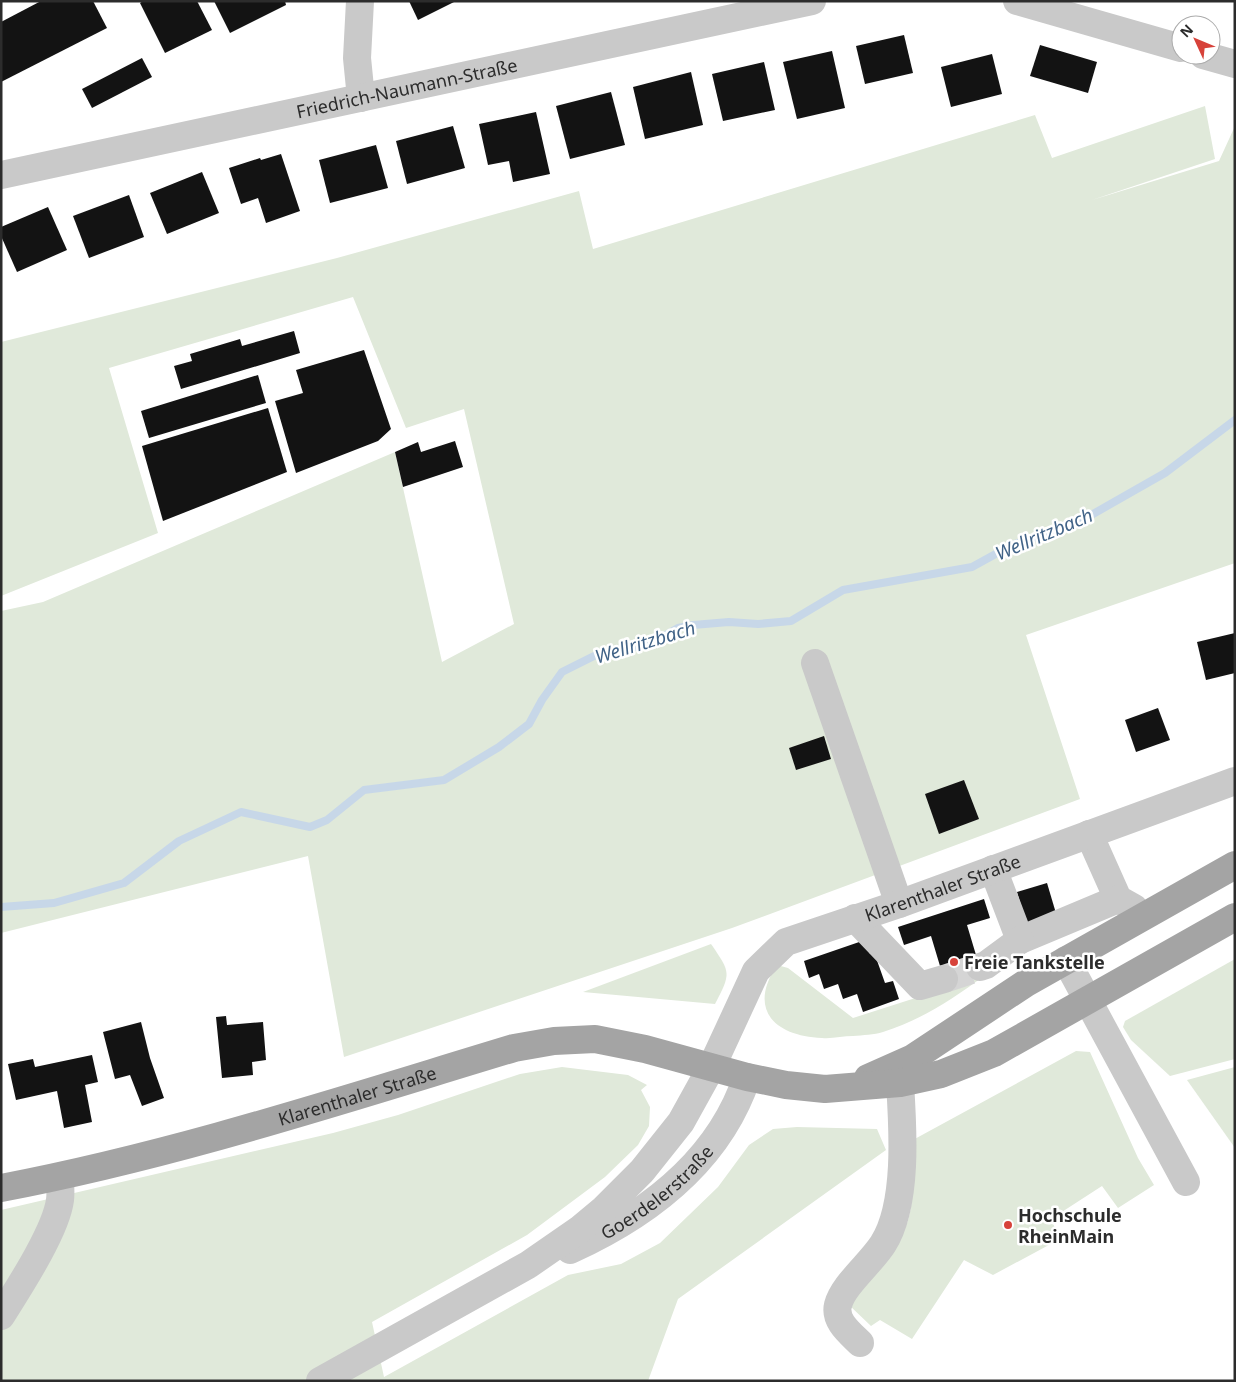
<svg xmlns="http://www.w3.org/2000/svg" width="1236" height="1382" font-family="'Noto Sans',sans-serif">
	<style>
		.green { fill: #e0e9da }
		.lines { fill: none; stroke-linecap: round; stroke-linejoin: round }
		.stream { stroke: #c7d7e8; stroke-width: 8 }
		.building { fill: #131313 }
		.minor-tunnel { stroke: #d5d5d5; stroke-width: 28; stroke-dasharray: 28 14; stroke-linecap: butt }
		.minor { stroke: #c9c9c9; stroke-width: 28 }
		.major { stroke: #a4a4a4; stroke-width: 28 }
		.poi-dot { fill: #d7423a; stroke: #fff; stroke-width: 2 }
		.labels { text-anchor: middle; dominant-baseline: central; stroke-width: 5; stroke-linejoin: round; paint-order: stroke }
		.street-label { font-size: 18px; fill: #2c2c2c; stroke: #fff }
		.poi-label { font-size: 18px; font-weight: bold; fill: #2c2c2c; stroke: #fff; text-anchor: start }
		.water-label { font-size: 19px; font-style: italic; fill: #416387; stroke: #fff }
	</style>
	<rect width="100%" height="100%" fill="#fff"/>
	<g class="green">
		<path d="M1205,106L1215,159L1092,200L1219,161L1235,126V563L1026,635L1080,799L732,928L344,1057L308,856L1,933V611L43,602L395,452L442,662L514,624L464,409L406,428L353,297L109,368L158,533L1,596V342L337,258L579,191L593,249L1035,115L1052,158Z"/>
		<path d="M711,944C731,973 731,973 715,1004L583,992Z"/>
		<path d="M1235,959V1059L1170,1076L1131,1040L1123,1027L1125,1021Z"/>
		<path d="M777,965L788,968L853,1018L984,976C953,999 921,1020 883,1032C874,1035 863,1035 853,1036C843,1036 832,1039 822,1038C775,1036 747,1010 777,965Z"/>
		<path d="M1076,1051L1090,1052L1138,1158L1154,1185L1118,1208L1102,1186L1051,1219L1060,1239L993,1275L964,1260L912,1339L880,1320L871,1326L849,1305C870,1280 893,1256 906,1226C916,1201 912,1167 911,1141Z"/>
		<path d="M562,1067L628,1075L647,1085L641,1090L650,1107L649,1126L638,1145L605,1177L527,1235L372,1322L384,1377L568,1275L621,1264L660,1243L718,1187L749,1145L773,1129L797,1127L877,1129L886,1150L678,1299L648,1381H1V1210L333,1133L398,1115L520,1074Z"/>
		<path d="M1235,1067V1148L1187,1080Z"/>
	</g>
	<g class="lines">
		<path class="stream" d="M1,907L54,903L124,883L179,841L241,812L310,827L327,820L364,790L444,780L499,747L529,724L542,700L562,672L602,652L649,645L678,628L693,625L729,622L758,624L791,621L843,590L972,567L1012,545L1054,531L1093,514L1165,473L1235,420"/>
	</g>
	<g class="building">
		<path d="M41,1H93L107,28L1,82V22Z"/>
		<path d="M143,1H197L212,30L165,53L140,3Z"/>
		<path d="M214,1H285L286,5L230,33Z"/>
		<path d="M409,1H456L418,20Z"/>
		<path d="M904,35L913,73L865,84L856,46Z"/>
		<path d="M1040,45L1097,62L1088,93L1030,76Z"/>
		<path d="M832,51L845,108L797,119L783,62Z"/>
		<path d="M992,54L1002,94L951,107L941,67Z"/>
		<path d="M142,58L152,77L92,108L82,89Z"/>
		<path d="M764,62L775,110L723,121L712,74Z"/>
		<path d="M691,72L703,125L645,139L633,87Z"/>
		<path d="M611,92L625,145L570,159L556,106Z"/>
		<path d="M536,112L550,174L513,182L509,161L488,165L479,124Z"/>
		<path d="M453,126L465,168L407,184L396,141Z"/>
		<path d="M376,145L388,188L330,203L319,160Z"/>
		<path d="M281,154L300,211L266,223L258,198L241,204L229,168L260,158L261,160Z"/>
		<path d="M202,172L219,213L167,234L150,193Z"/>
		<path d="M129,195L144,237L89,258L73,216Z"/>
		<path d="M48,207L67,250L17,272L1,236V227Z"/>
		<path d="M294,331L300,353L181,389L174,366L192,361L190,354L240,339L242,346Z"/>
		<path d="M364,350L391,429L378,441L296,473L275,401L303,393L296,370Z"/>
		<path d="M258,375L266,403L149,438L141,411Z"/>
		<path d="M268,408L287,472L163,521L142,446Z"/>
		<path d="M455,441L463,467L403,487L395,452L418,442L421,452Z"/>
		<path d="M1235,633V673L1206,680L1197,642Z"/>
		<path d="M1158,708L1170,740L1136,752L1125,720Z"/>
		<path d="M824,736L831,759L796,770L789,748Z"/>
		<path d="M964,780L979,819L939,834L925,794Z"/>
		<path d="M1047,883L1058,920L1028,929L1017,892Z"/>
		<path d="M984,899L990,918L967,925L982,975L946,986L931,936L904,945L898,927Z"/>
		<path d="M865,940L870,954L874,952L885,983L893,981L899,999L863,1012L857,994L843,999L838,984L824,989L819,974L809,978L804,961Z"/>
		<path d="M226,1016L227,1025L263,1022L266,1060L252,1062L253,1075L222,1078L216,1017Z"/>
		<path d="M141,1022L150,1058L164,1098L142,1106L130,1075L115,1079L103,1032Z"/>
		<path d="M92,1055L98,1082L85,1085L92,1122L64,1128L57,1091L16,1100L8,1064L33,1059L35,1067Z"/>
	</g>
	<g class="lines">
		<path class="minor-tunnel" d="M944,979L980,967"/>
		<g class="minor">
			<path d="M360,1L357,58L361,98"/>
			<path d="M1017,1L1181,48"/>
			<path d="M1203,55L1235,64"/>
			<path id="s1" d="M1,175L812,1"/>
			<path d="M815,663L899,904"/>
			<path d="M1089,834L1118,899L1134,908"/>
			<path d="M993,869L1020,940L1118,899"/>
			<path d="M855,918L920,986L944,979"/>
			<path d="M1066,960L1186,1182"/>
			<path d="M980,967L986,965L1020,940"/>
			<path id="s2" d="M570,1250C647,1215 719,1161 747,1077"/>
			<path d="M1,1316C18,1289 56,1231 60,1200C61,1193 60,1184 60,1177"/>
			<path d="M860,1343C850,1333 834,1321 838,1305C843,1285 871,1263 883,1244C908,1205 903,1129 900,1083"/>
			<path id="s3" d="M320,1381L528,1265L580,1229L604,1209L642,1171L681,1122L712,1066L756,971L786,942L899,904L1235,781"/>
		</g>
		<g class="major">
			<path d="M868,1078L913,1058L1026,983L1235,865"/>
			<path id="s4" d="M1,1188C175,1155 345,1099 514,1048L554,1041L595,1039L645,1049L747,1077L786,1085L825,1089L900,1083L941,1074L994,1053L1235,917"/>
		</g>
	</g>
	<g class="poi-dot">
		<circle cx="954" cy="962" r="5"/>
		<circle cx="1008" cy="1225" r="5"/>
	</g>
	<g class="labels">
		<g class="street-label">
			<text stroke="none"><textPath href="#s1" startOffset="415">Friedrich-Naumann-Straße</textPath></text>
			<text stroke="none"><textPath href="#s3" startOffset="825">Klarenthaler Straße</textPath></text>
			<text stroke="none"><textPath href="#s4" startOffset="368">Klarenthaler Straße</textPath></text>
			<text stroke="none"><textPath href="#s2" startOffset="105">Goerdelerstraße</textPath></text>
		</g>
		<g class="poi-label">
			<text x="964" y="962">Freie Tankstelle</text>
			<text x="1018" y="1215">Hochschule<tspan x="1018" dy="21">RheinMain</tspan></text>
		</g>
		<g class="water-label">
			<text transform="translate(1044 534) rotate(-23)">Wellritzbach</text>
			<text transform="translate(645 642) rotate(-17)">Wellritzbach</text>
		</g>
	</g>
	<rect width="1236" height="1382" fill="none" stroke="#2c2c2c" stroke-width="5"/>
	<g transform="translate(1196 40) rotate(314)"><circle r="24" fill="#ffffff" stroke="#ababab"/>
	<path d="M0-4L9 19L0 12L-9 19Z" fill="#d7423a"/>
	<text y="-8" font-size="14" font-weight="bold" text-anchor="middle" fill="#2c2c2c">N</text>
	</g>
</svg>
